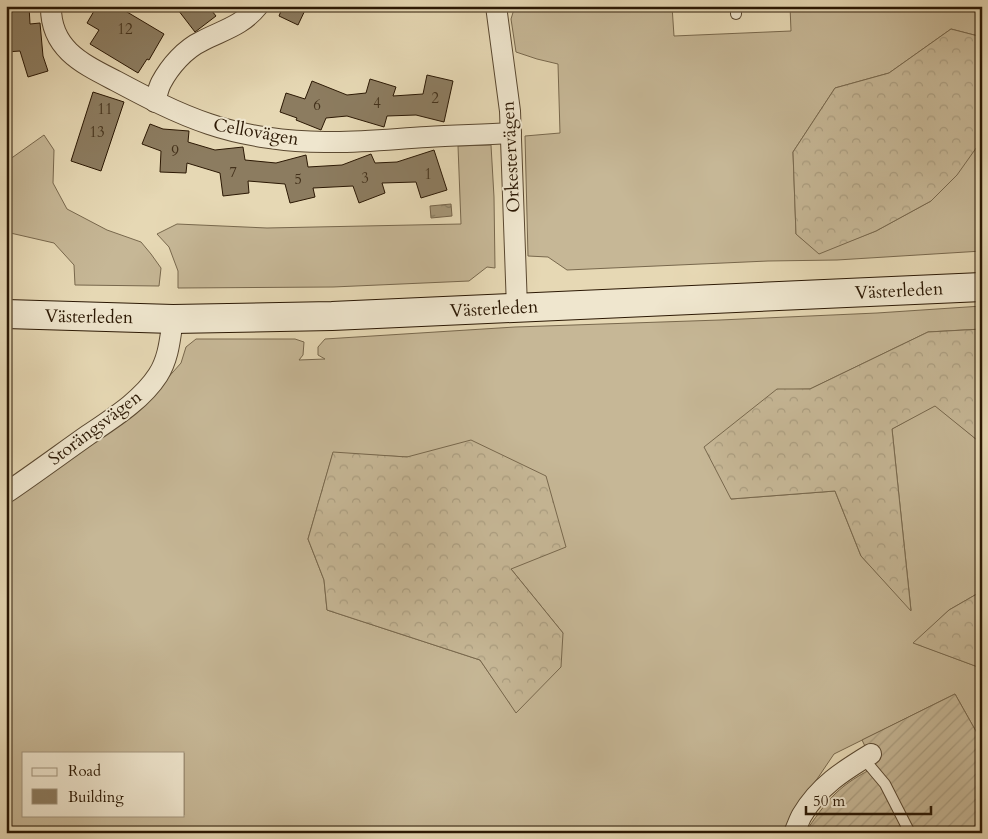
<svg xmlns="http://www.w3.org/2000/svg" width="988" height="839" font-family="Cardo,serif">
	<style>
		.grass { fill: #c6b796; stroke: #78684d; fill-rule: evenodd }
		.forest { fill: url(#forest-crowns); stroke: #78684d }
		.garden { fill: url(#garden-furrows); stroke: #78684d }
		.water { fill: url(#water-ripples); stroke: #75644a }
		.building { fill: #8c7c60; stroke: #2b1804 }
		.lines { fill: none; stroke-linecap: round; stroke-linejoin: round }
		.service-casing { stroke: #5a4830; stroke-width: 12 }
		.minor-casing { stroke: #5a4830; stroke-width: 22 }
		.secondary-casing { stroke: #2b1804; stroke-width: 30 }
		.service { stroke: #efe6ce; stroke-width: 10 }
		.minor { stroke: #efe6ce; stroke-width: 20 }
		.secondary { stroke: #efe6ce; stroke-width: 28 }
		.labels { text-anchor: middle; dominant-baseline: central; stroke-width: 4; stroke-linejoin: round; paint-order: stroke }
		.number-label { font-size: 15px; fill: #43311b }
		.street-label { font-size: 18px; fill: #2b1804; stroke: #efe6ce }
	</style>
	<defs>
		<pattern id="forest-crowns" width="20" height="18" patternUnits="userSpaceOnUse" patternTransform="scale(1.25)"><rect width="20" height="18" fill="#c6b796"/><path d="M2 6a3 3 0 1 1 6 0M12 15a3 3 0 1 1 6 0" fill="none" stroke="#aa9d80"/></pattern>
		<pattern id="garden-furrows" width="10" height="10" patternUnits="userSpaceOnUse" patternTransform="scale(1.25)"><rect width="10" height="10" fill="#c6b796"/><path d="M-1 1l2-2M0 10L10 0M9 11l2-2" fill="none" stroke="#aa9d80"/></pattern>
		<pattern id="water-ripples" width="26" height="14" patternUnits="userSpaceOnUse" patternTransform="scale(1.25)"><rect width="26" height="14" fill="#a69778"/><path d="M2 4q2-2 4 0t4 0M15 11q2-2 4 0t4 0" fill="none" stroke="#877a60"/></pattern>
	</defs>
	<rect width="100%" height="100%" fill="#e6d8b4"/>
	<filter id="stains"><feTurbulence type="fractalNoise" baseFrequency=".004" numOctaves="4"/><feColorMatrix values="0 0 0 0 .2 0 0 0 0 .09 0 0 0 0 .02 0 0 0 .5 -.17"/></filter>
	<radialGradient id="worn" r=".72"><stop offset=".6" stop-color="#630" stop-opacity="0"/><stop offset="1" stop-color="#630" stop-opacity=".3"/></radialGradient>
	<g class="grass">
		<path d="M515,6H672L674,36L791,31L790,6H982V37L951,29L889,73L835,88L793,152L796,234L819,253L876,231L931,201L979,144L982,142V251L837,260L768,261L567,270L548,257L528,256L525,136L560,133L558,64L537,59L516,52L511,19Z"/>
		<path d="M44,135L54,150L53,183L67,209L107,230L141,242L151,254L161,268L159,286L75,285L74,265L54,243L6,232V162Z"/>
		<path d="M491,145L494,197L495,268L487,267L469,281L333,287L178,288V271L169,247L157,234L177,224L267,228L461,224L458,146Z"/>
		<path d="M982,306V329L928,332L810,389L777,390L731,499L835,491L861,556L911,610L892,429L935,405L982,444V591L949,610L914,643L978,667L982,664V742L955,694L834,754L792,816L786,833H6V501L140,409L181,363L186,347L196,339H295L304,342L303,355L299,360L325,359L318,355V347L325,339L515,327L720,320L877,313ZM333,453L408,457L511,569L563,633L516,712L480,660L327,610L324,580L308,539ZM24,753H184V815H24Z"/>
	</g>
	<g class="forest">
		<path d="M951,29L982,37V142L979,144L957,175L931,201L876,231L819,254L796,234L793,152L835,88L889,73Z"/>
		<path d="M982,329V444L935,406L892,429L911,611L861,556L835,491L731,499L704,447L777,389H810L928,332Z"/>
		<path d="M471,440L546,476L566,547L511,569L563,633L561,667L516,713L480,660L327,610L324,580L308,539L333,452L407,457Z"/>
		<path d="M982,591V664L978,667L913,643L949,610Z"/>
	</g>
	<path class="garden" d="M955,694L982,742V833H805C814,819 824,805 835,794C846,783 861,774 875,767L862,740Z"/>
	<path class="water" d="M451,204L452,216L431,218L430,206Z"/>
	<g class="building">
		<path d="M8,6H29L30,24L40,23L43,56L48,71L28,77L20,51L6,52V26H8Z"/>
		<path d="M97,6H117L164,34L149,60L147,59L138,73L90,44L99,30L87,23Z"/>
		<path d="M175,6H208L216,16L195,32Z"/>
		<path d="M283,6H307L298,25L279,16Z"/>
		<path d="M427,75L453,81L444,122L416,115L387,116L384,127L347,116L326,118L321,130L296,120L297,118L280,112L286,93L305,99L312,81L347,95L366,93L370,79L396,87L393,96L423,94Z"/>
		<path d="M93,92L124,102L101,171L71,161Z"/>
		<path d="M150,124L163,129L189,131L188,142L215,150L243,147L245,160L276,163L306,155L308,167L342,165L371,154L375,163L397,162L434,150L447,190L421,198L416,182L382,183L385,193L359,203L353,186L313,188L315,197L290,203L285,184L248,181L249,193L223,196L220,173L187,163L186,173L160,172L161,151L142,144Z"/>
	</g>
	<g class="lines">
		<g class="service-casing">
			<g id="service">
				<path d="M736,6V14"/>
				<path d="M864,759L885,784L910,833"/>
			</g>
		</g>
		<g class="minor-casing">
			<g id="minor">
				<path d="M51,6C50,49 83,64 116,81C146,97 176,113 209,124C244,136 288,142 325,142C359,143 393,139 427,137C455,135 483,135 511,133"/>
				<path d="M496,6L510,111L517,308"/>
				<path d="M155,102C157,95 158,89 161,83C170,66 185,49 202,41C223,30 242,26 258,6"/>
				<path d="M6,493C34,474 61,454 88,435C113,418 142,400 158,375C169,358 170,338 173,319"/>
				<path d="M794,833C797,827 799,820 802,815C819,786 843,771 871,754"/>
			</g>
		</g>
		<g class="secondary-casing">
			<path id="secondary" d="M6,314L173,319L332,316L982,287"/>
		</g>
		<use href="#service" class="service"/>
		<use href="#minor" class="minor"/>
		<use href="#secondary" class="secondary"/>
	</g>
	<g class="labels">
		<g class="number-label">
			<text x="125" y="29">12</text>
			<text x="435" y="98">2</text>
			<text x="377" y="103">4</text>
			<text x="317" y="105">6</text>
			<text x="105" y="109">11</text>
			<text x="97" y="132">13</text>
			<text x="175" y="151">9</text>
			<text x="233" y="172">7</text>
			<text x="428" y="174">1</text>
			<text x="365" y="178">3</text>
			<text x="298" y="179">5</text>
		</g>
		<g class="street-label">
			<text transform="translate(256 132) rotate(10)">Cellovägen</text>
			<text transform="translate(511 157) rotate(-93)">Orkestervägen</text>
			<text transform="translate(899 291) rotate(-3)">Västerleden</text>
			<text transform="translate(494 309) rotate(-3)">Västerleden</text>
			<text transform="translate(89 317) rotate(1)">Västerleden</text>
			<text transform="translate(95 428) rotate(-37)">Storängsvägen</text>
		</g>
	</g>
	<rect width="988" height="839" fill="none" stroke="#e6d8b4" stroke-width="25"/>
	<rect x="8" y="8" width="973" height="824" fill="none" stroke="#2b1804" stroke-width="2.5"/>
	<rect x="12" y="12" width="963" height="814" fill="none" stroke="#2b1804"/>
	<rect x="22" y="752" width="162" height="65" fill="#efe6ce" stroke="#a1947d"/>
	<rect x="32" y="768" width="25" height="8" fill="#efe6ce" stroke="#a1947d"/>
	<text x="68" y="776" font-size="15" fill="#2b1804">Road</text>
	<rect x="32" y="789" width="25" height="15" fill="#8c7c60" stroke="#a1947d"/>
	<text x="68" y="802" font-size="15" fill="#2b1804">Building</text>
	<path d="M806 806v8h125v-8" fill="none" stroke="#2b1804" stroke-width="2.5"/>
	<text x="813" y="806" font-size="15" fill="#2b1804" stroke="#efe6ce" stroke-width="4" paint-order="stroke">50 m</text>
	<rect width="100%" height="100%" filter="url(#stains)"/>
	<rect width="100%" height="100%" fill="url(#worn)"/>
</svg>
